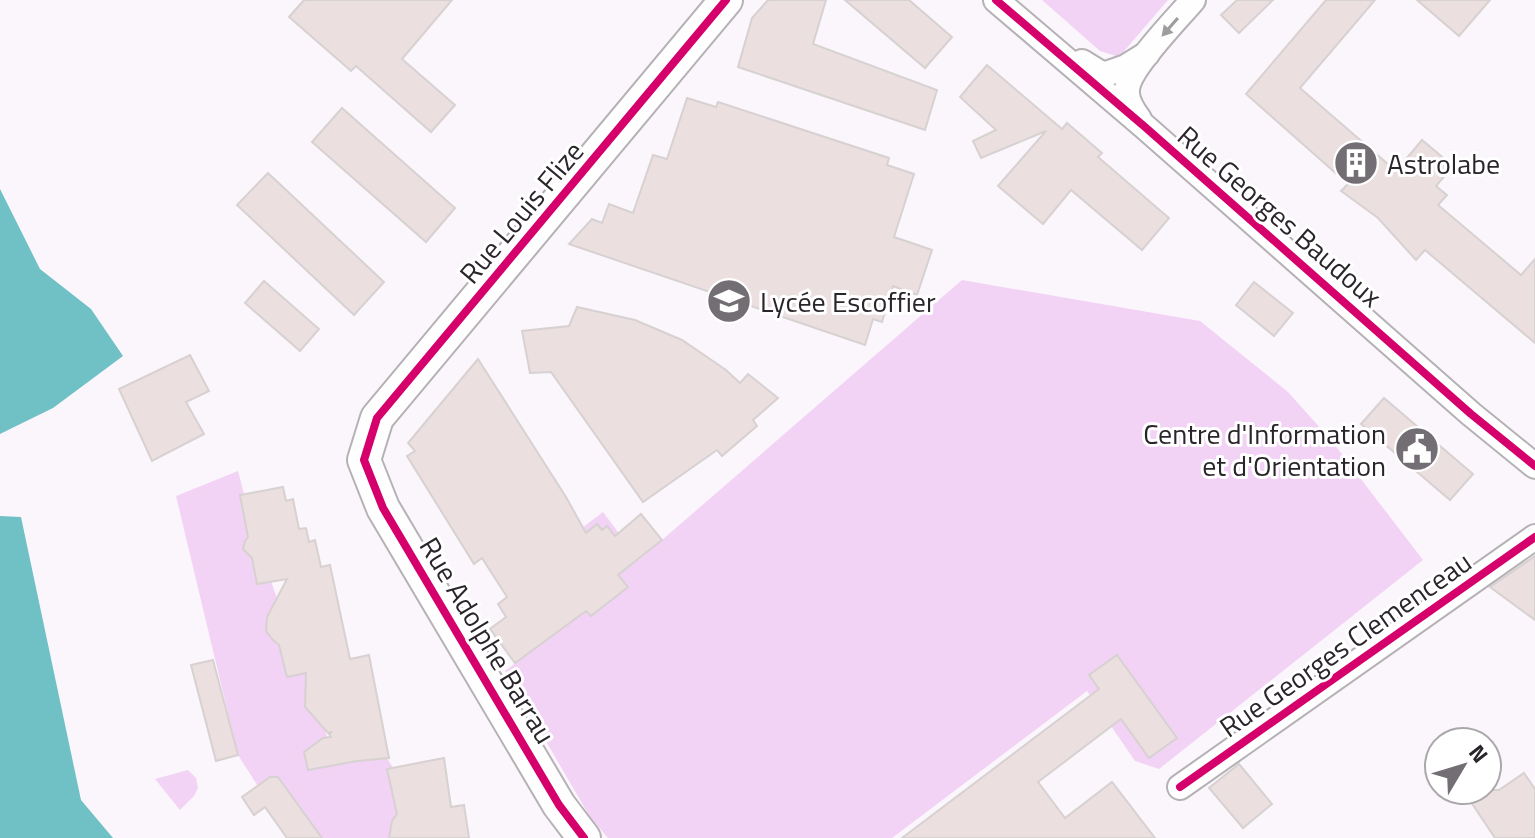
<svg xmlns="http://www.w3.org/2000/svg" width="1535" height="838" font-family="'Titillium Web',sans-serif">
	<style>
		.green { fill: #f2d3f5 }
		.water { fill: #70c1c6 }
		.building { fill: #ebdfdf; stroke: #d7d1d2; stroke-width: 2 }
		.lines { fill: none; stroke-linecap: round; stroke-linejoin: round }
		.street-casing { stroke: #b5b1b5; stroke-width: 28 }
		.secondary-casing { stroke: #b5b1b5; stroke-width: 36 }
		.street { stroke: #fefefe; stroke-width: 24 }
		.secondary { stroke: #fefefe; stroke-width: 32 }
		.cycleway-casing { stroke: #fff; stroke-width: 13 }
		.cycleway { stroke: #d6006c; stroke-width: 8 }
		.oneway { fill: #9f9c9f }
		.labels { text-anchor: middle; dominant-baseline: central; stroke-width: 6; stroke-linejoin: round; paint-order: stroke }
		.poi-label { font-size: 28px; fill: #2a252a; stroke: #fff; text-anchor: start }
		.street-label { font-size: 28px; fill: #2a252a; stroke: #fff }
	</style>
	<rect width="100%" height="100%" fill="#fbf6fb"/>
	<g class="green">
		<path d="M1042,0H1168L1119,57L1100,51Z"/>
		<path d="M962,280L1200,321L1288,392L1331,440L1423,560L1159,769L1135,761L1087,691L892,838H608L590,817L505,671L568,624L526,570L603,512L639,560Z"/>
		<path d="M238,471L244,494L240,496L334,755L384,754L412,796L426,838H291L238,755L176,496Z"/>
		<path d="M188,770L196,778L198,788L194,796L180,810L155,779Z"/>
	</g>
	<g class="water">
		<path d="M0,189L40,269L91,309L123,356L53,408L0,434Z"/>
		<path d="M0,516L21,517L81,800L113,838H0Z"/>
	</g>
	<g class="building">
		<path d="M304,0H452L402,59L455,105L431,132L356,66L351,71L289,17Z"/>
		<path d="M768,0H826L813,44L937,90L925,130L738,67L752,18Z"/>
		<path d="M845,0H909L952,37L925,68Z"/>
		<path d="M1237,0H1273L1239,33L1221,15Z"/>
		<path d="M1326,0H1375L1300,88L1396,171L1422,140L1453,166L1436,186L1447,195L1438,205L1521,275L1535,259V343L1425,250L1416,260L1378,218L1341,191L1348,184L1246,94Z"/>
		<path d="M1417,0H1490L1459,36Z"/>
		<path d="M987,65L1062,129L1067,123L1102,153L1098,157L1169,218L1142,250L1071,190L1043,224L998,186L1046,131L981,158L973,141L996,130L960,97Z"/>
		<path d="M687,98L716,107L718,102L889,158L887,165L914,174L894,237L932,250L917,295L893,286L882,322L873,319L865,345L569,244L592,219L602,223L609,204L633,213L653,155L667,159Z"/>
		<path d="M342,108L455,208L426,242L312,142Z"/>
		<path d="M268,173L384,282L354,315L237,205Z"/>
		<path d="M264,281L319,329L300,351L245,303Z"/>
		<path d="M1254,282L1293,313L1274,336L1236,305Z"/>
		<path d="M577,307L635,320L682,340L726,370L740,383L748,374L778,398L753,420L757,426L722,456L717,450L643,502L551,372L530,373L522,331L569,326Z"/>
		<path d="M190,355L209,391L186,402L204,434L152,461L119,389Z"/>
		<path d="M478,359L566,497L586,533L597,524L602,530L607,526L615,536L641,514L662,540L618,575L628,587L591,616L586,611L515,663L490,629L506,617L498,604L507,597L482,558L474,564L407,456L415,451L408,443Z"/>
		<path d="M1384,398L1473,474L1450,500L1361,424Z"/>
		<path d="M283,487L286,501L293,499L299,529L306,528L309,542L315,540L321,567L330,565L350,659L369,655L389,758L357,761L308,770L304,752L323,738L331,737L329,734L332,732L328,733L305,707L306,673L287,677L279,645L273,640L266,631L267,617L287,579L257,584L252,558L243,549L245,541L248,537L240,495Z"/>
		<path d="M1535,556V620L1490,587Z"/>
		<path d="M1117,655L1177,738L1149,758L1121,719L1038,782L1065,818L1112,782L1155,838H902L1099,689L1089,675Z"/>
		<path d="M213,660L238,755L216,761L191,665Z"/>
		<path d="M444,758L451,807L464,805L469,838H389L392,821L397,814L387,769Z"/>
		<path d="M1239,764L1272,804L1243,828L1209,788Z"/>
		<path d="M1524,773L1535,789V838H1495L1463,790H1499Z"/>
		<path d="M270,777H278L322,838H287L265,807L254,815L242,797Z"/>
	</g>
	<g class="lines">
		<g class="street-casing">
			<g id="street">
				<path d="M996,0L1145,127L1471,414L1535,466"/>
				<path d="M1082,62L1103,75L1126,67L1147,54"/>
				<path d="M1139,119C1133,111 1126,100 1127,90C1128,68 1178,18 1193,0"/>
				<path d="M1180,787L1535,537"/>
			</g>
		</g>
		<g class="secondary-casing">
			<path id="secondary" d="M584,838L559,805L383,508L364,460L377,418L726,0"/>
		</g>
		<use href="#street" class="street"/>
		<use href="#secondary" class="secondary"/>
		<g class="cycleway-casing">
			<g id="cycleway">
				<path d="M996,0L1145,127L1471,414L1535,466"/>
				<path d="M1180,787L1535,537"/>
				<path d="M584,838L559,805L383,508L364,460L377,418L726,0"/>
			</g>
		</g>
		<use href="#cycleway" class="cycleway"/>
	</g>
	<defs><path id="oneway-solid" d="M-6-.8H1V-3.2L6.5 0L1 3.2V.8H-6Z" transform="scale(2)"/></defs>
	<use class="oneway" href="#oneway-solid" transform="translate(1170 27) rotate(131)"/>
	<defs>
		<g id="building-disc" transform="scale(2.3)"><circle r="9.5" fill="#736e73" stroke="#fff"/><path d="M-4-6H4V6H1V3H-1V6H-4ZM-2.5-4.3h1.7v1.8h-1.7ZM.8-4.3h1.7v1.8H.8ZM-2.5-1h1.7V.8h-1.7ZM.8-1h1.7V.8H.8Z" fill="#fff"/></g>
		<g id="school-disc" transform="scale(2.3)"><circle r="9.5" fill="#736e73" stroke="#fff"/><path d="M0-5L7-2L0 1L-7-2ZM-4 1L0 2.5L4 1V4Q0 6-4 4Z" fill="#fff"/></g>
		<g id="civic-disc" transform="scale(2.3)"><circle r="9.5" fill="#736e73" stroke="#fff"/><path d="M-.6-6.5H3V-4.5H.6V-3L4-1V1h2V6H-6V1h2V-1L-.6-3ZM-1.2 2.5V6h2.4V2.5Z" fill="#fff"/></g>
	</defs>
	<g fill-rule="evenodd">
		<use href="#building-disc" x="1356" y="163"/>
		<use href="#school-disc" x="729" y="301"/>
		<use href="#civic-disc" x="1417" y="449"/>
	</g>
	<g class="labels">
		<g class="poi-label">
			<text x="1387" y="163">Astrolabe</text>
			<text x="760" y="301">Lycée Escoffier</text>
			<text x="1386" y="433" text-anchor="end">Centre d'Information<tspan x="1386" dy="32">et d'Orientation</tspan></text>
		</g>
		<g class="street-label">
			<text transform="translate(521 212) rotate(-50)">Rue Louis Flize</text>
			<text transform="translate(1280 216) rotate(41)">Rue Georges Baudoux</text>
			<text transform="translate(488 640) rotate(59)">Rue Adolphe Barrau</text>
			<text transform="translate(1345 644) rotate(-35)">Rue Georges Clemenceau</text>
		</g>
	</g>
	<g transform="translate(1463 766) rotate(52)"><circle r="38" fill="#ffffff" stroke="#aaa8aa" stroke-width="2"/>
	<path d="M0-6L14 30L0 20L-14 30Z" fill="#736e73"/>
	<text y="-12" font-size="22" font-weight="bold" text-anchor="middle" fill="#2a252a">N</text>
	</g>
</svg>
